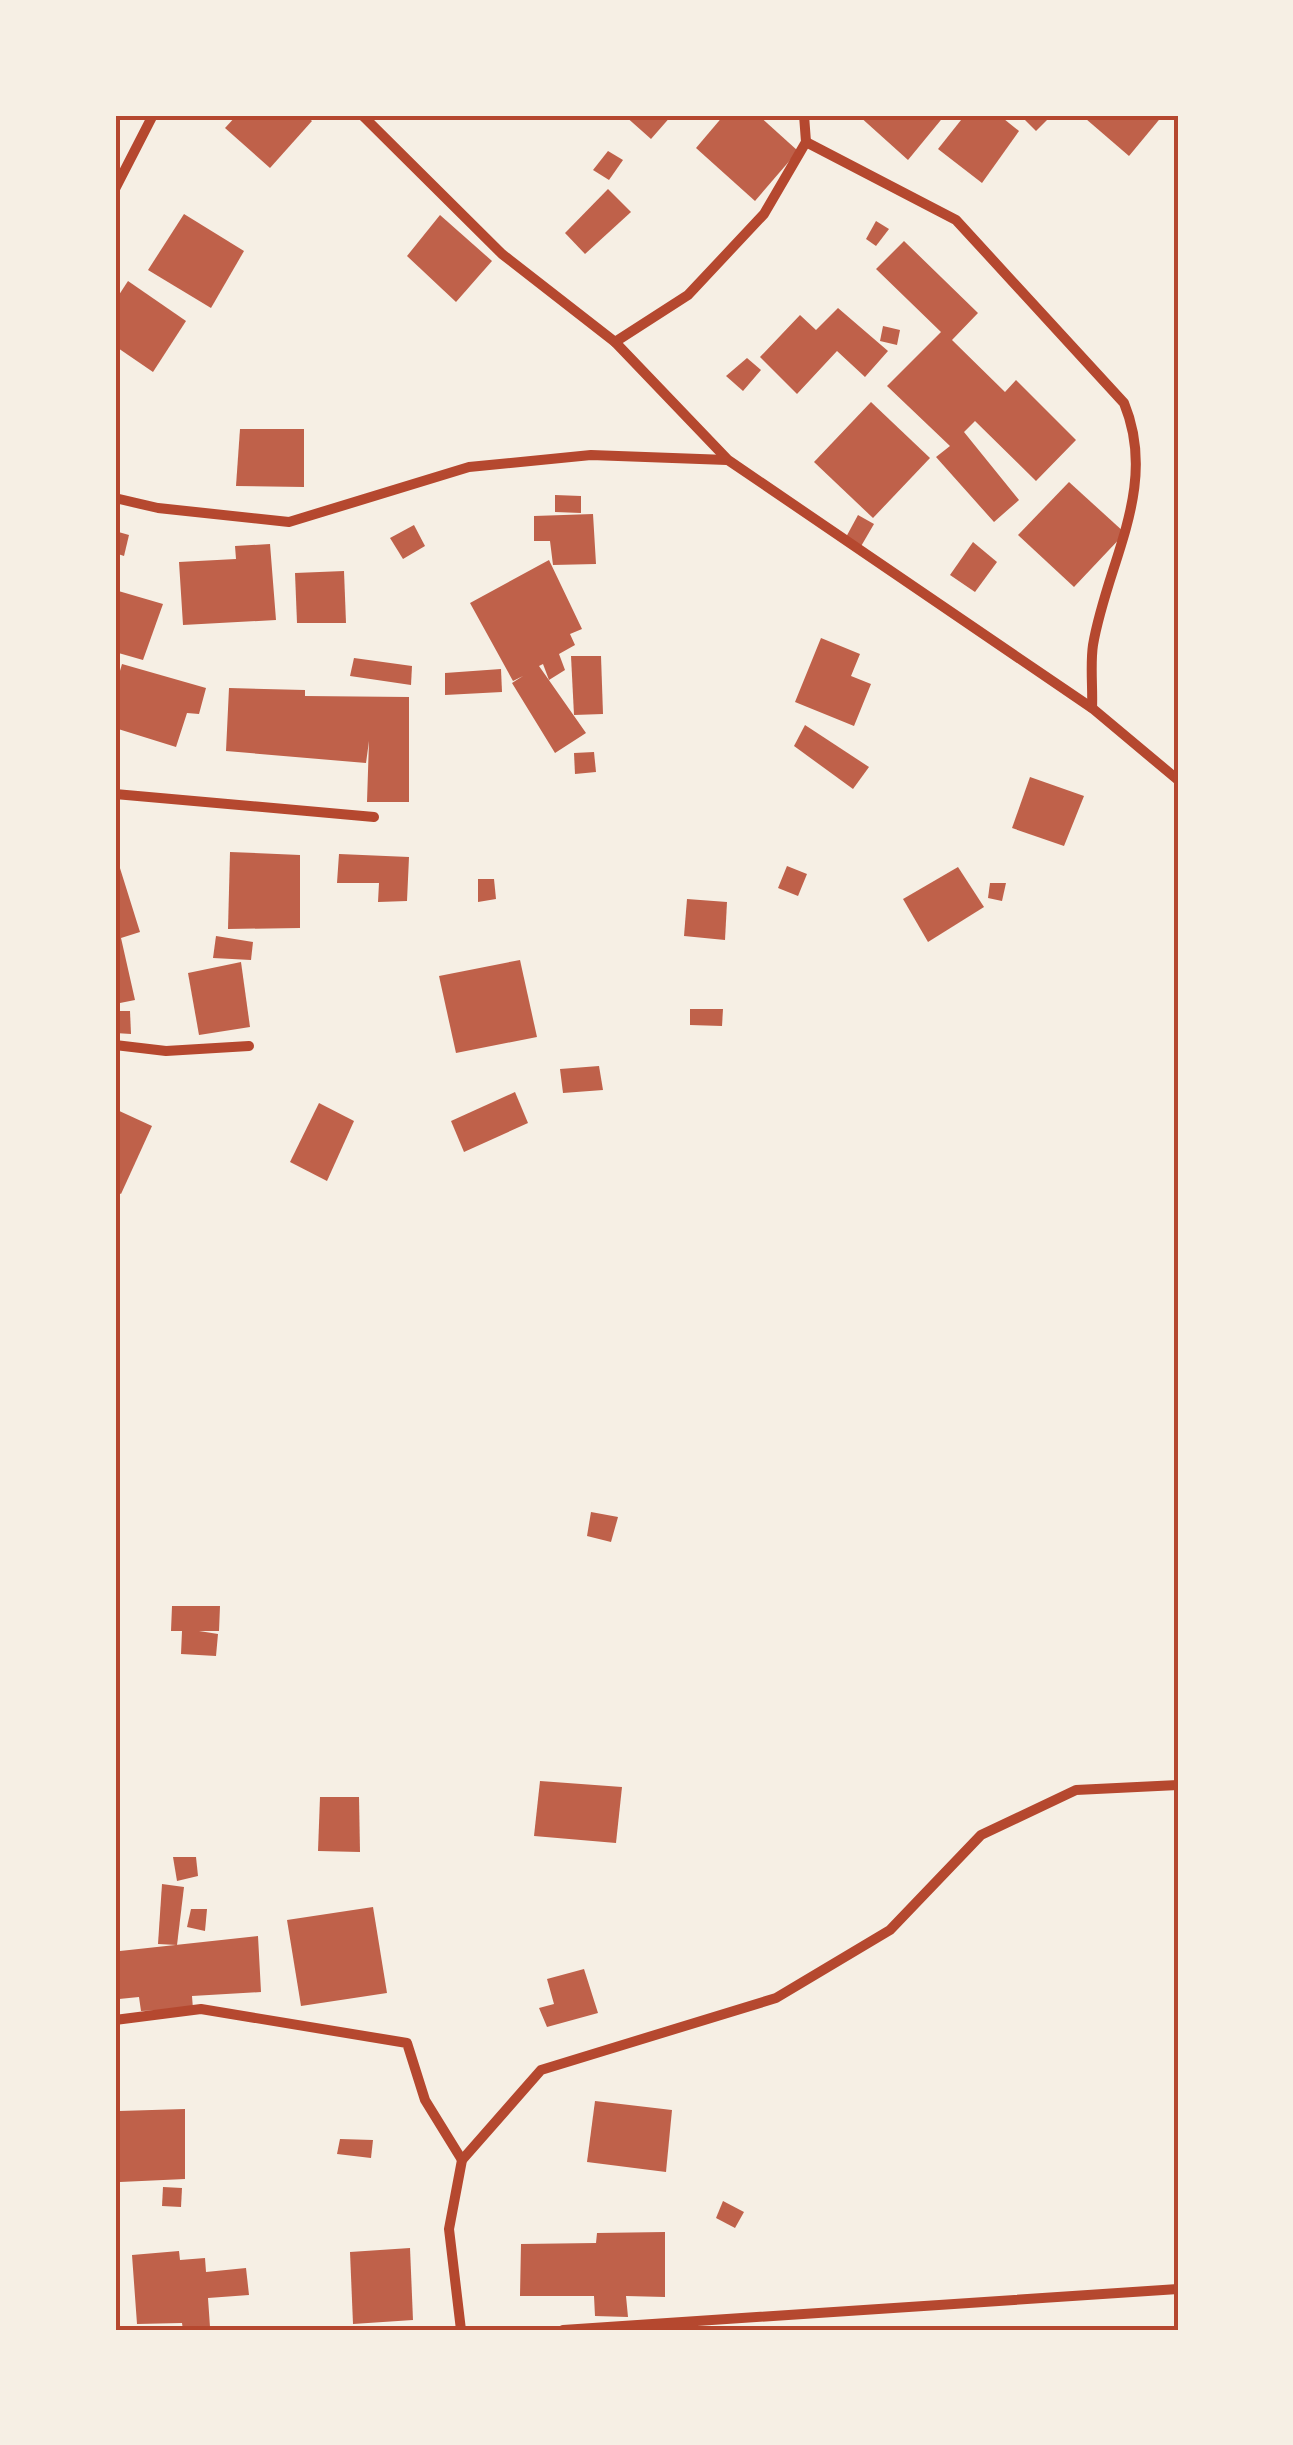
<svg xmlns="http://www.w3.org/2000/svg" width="1293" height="2445" font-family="Inter,sans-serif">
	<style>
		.building { fill: #bf614a }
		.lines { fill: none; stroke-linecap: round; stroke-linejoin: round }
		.minor { stroke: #b5482f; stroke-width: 10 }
		.neatline { fill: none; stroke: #b5482f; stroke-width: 4 }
	</style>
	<rect width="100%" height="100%" fill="#f6efe4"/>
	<g class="building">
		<path d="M237,115H305L312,121L270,168L225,128Z"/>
		<path d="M624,115H672L651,139Z"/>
		<path d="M724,115H758L798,151L755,201L696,148Z"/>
		<path d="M858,115H945L908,160Z"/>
		<path d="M965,115H999L1019,131L982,183L938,149Z"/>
		<path d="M1020,115H1052L1036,131Z"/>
		<path d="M1089,115H1163L1129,156L1086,119Z"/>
		<path d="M608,151L623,160L609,180L593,170Z"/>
		<path d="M608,189L631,212L585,254L565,233Z"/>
		<path d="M184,214L244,251L211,308L148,270Z"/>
		<path d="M440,215L492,261L456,302L407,256Z"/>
		<path d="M876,221L889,229L876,246L866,239Z"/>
		<path d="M904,241L978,313L952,340L1005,392L1016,380L1076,440L1036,481L975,421L964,432L1019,500L994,522L936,457L950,446L887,386L941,332L876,269Z"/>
		<path d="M128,281L186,321L153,372L115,346V301Z"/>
		<path d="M838,308L888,351L865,377L837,351L797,394L760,357L800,315L816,330Z"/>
		<path d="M883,326L900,330L897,345L880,341Z"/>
		<path d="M747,358L761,370L743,391L726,376Z"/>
		<path d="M871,402L930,458L873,518L814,462Z"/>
		<path d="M240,429H304V487L236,486Z"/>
		<path d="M1069,482L1125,533L1074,587L1018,535Z"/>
		<path d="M555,495L581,496V513L555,512Z"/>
		<path d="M593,514L596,564L553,565L550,541H534V516Z"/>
		<path d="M858,515L874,524L860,548L845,539Z"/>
		<path d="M414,525L425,546L403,559L390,538Z"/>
		<path d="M115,531L129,535L124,556L115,553Z"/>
		<path d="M973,542L997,562L975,592L950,575Z"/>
		<path d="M270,544L276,620L183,625L179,562L236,559L235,546Z"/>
		<path d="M549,560L582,629L570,634L575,645L559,654L565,670L549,680L543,664L539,666L586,733L555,753L512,683L523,676L513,681L470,603Z"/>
		<path d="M344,571L346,623H297L295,573Z"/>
		<path d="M115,590L163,604L143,660L115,652Z"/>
		<path d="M821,638L860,654L851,676L871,684L854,726L795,702Z"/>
		<path d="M571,656H601L603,714L574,715Z"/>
		<path d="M354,658L412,666L411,685L350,676Z"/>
		<path d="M122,664L206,688L199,714L187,713L176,747L115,728V688Z"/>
		<path d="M501,669L502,692L445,695V673Z"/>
		<path d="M229,688L305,690V696L409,697V802H367L369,741L366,763L226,751Z"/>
		<path d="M805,725L869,767L853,789L794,746Z"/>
		<path d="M594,752L596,772L575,774L574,753Z"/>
		<path d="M1030,777L1084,796L1064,846L1012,828Z"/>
		<path d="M230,852L300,855V928L228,929Z"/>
		<path d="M339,854L409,857L407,901L378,902L379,883H337Z"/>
		<path d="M119,865L140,932L121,938L135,1000L115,1004Z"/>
		<path d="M787,866L807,874L798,896L778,888Z"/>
		<path d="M958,867L984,907L928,942L903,899Z"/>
		<path d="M478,879H494L496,899L478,902Z"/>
		<path d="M990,883H1006L1002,901L988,898Z"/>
		<path d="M687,899L727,902L725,940L684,936Z"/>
		<path d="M216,936L253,942L251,960L213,958Z"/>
		<path d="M520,960L537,1037L456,1053L439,976Z"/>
		<path d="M241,962L250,1027L199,1035L188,973Z"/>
		<path d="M690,1009H723L722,1026L690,1025Z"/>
		<path d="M115,1011H130L131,1034L115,1033Z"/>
		<path d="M599,1066L603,1090L563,1093L560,1069Z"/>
		<path d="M515,1092L528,1123L464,1152L451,1121Z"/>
		<path d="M319,1103L354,1121L327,1181L290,1162Z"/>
		<path d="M115,1109L152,1126L121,1194L115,1191Z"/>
		<path d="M591,1512L618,1517L611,1542L587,1536Z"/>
		<path d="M172,1606H220L219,1631H199L218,1634L216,1656L181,1654L182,1631H171Z"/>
		<path d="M540,1781L622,1787L616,1843L534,1836Z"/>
		<path d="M320,1797H359L360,1852L318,1851Z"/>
		<path d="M173,1857H196L198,1876L177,1881Z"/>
		<path d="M162,1884L184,1887L177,1945L158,1944Z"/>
		<path d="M373,1907L387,1993L301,2006L287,1920Z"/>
		<path d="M191,1909H207L205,1931L187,1927Z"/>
		<path d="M258,1936L261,1992L192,1996L193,2009L141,2011L139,1997L119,1999L120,1951Z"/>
		<path d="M584,1969L598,2013L547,2027L539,2008L554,2004L547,1979Z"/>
		<path d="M595,2101L672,2110L666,2172L587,2162Z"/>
		<path d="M185,2109V2179L120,2182L119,2111Z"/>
		<path d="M340,2139L373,2140L371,2158L337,2154Z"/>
		<path d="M163,2187L182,2188L181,2207L162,2206Z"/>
		<path d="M723,2201L744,2212L735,2228L716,2218Z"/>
		<path d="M665,2232V2297L626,2296L628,2317L595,2316L594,2296H520L521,2244L596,2243L597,2233Z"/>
		<path d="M410,2248L413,2320L353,2324L350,2252Z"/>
		<path d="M179,2251L180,2260L205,2258L206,2272L246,2268L249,2295L208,2298L210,2327L183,2330L182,2323L137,2324L132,2255Z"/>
	</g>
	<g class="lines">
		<g class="minor">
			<path d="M362,115L502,254L615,342L728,460L1092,708L1178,780"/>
			<path d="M806,142L956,220L1124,403C1159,488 1107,562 1093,645C1090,665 1093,688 1092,708"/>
			<path d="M115,189L153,115"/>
			<path d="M615,342L688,295L764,214L806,142L804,115"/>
			<path d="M115,498L158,508L289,522L469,467L591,455L727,460"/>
			<path d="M115,794L374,817"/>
			<path d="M115,1045L166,1051L249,1046"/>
			<path d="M115,2020L201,2009L407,2043L425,2100L462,2160"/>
			<path d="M461,2330L449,2229L462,2160L541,2070L776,1998L890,1930L981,1835L1076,1790L1178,1785"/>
			<path d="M563,2330L1178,2289"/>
		</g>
	</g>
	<rect width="1293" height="2445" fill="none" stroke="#f6efe4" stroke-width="235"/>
	<rect x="118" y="118" width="1058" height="2210" class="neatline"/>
</svg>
